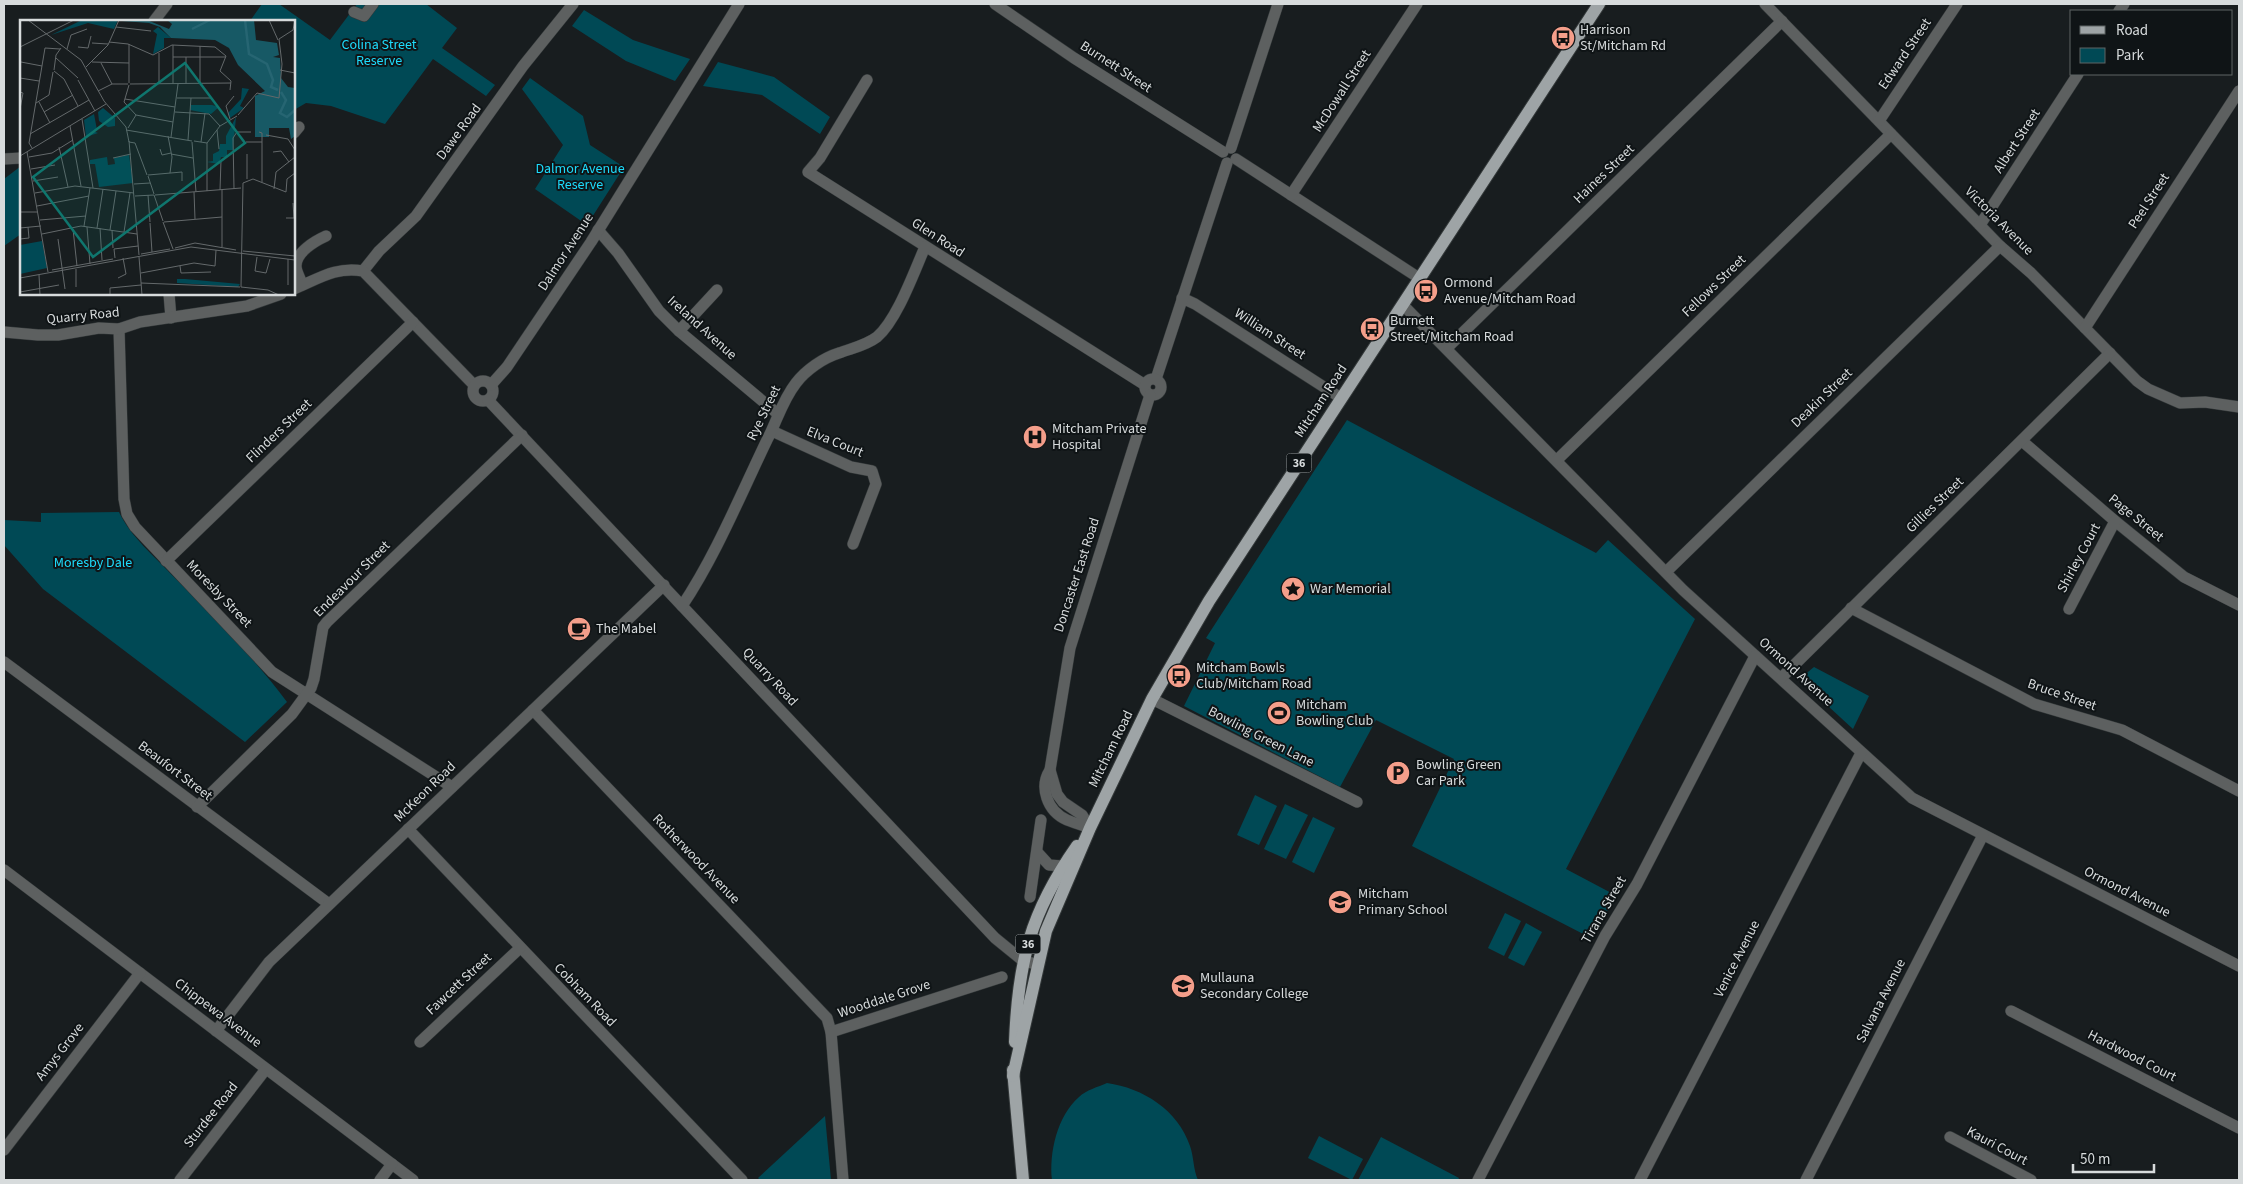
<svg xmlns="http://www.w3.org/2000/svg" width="2243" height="1184" font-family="'Source Sans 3',sans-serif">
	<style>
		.green { fill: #004955 }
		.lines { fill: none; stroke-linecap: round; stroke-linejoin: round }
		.street-casing { stroke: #333839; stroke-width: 12 }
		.primary-casing { stroke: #333839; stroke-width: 14 }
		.street { stroke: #5d6060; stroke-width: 11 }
		.primary { stroke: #9ea4a6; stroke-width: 12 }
		.labels { text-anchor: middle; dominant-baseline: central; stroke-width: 4; stroke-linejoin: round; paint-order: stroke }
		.shield { fill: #0f1416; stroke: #9b9fa1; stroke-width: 1 }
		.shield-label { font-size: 12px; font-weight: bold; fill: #d7dbdc }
		.poi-label { font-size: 14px; fill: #d7dbdc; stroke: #0f1416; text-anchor: start }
		.park-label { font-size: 14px; fill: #1ddcfc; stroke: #0f1416 }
		.street-label { font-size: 14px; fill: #d7dbdc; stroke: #0f1416 }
		.inset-river { fill: none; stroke: #266572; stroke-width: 2.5 }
		.inset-road { fill: none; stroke: #64696b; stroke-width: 1 }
		.view { fill: #0f766e; fill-opacity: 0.15; stroke: #0f766e; stroke-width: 2.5 }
		.inset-edge { fill: none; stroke: #d7dbdc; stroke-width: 2.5 }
	</style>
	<rect width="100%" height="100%" fill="#181d1f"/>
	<g class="green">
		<path d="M262,4H279L330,40L357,4H426L457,28L442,48L495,85L486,96L433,59L385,124L331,106L306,103L294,110V21H250Z"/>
		<path d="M584,10L633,40L690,59L675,81L626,61L572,26Z"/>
		<path d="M718,62L774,77L830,117L820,134L762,95L703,86Z"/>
		<path d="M530,78L583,116L590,145L624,167L587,225L535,189L563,145L522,89Z"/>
		<path d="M21,166V234L4,246V179Z"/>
		<path d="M1347,420L1596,553L1608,540L1695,619L1566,869L1617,896L1591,938L1412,846L1454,759L1376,720L1340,787L1184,706L1215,643L1206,638Z"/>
		<path d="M119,512C130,536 155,557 173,576C213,617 253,656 287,702L245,742L43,589L4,545V520L41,522V513Z"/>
		<path d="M1814,667L1869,696L1853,729L1803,683V676Z"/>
		<path d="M1255,795L1277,806L1259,845L1237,835Z"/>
		<path d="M1285,804L1308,815L1286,859L1264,849Z"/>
		<path d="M1313,817L1335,828L1314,873L1292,862Z"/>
		<path d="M1505,913L1521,921L1504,956L1488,948Z"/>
		<path d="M1526,923L1542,932L1524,966L1508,958Z"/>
		<path d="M1107,1083C1143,1088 1178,1110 1190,1146C1194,1157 1193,1169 1198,1180H1052C1049,1153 1057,1116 1079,1097C1086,1090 1098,1087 1107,1083Z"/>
		<path d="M825,1116L831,1180H760L758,1178Z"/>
		<path d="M1319,1136L1363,1159L1352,1180L1308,1158Z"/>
		<path d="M1381,1137L1459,1178L1458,1180H1358Z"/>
	</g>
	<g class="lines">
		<g class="street-casing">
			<g id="street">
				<path d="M995,4L1074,58L1223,152"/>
				<path d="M1765,4L2000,246L2031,273L2137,381L2148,389L2180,403L2205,402L2239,407"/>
				<path d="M2119,11L2124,4"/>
				<path d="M354,12L364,16L373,4"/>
				<path d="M154,21L167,4"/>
				<path d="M867,80L820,158L808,172L1145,385"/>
				<path d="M1879,121L1957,4"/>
				<path d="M294,133L299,127"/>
				<path d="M1231,148L1278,4"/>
				<path d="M4,159L21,158"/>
				<path d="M1236,159L1419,278"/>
				<path d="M1291,195L1417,4"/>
				<path d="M1980,225L2078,74"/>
				<path d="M598,230L618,253L659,311L679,331L778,414"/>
				<path d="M363,271L379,251L416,216L523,66L573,4"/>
				<path d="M302,285C301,279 296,272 296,266C296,252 315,241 326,236"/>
				<path d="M294,289C318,279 336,266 363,271L474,385"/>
				<path d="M169,294L171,318"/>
				<path d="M1182,298L1195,304L1341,398"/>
				<path d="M1403,305L1683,590L1912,798L2239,966"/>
				<path d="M2085,328L2239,91"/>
				<path d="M119,329L124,499L127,514L135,527L272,672L452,787"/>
				<path d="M679,331L717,290"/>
				<path d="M4,332L38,335H58L99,328L119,329L140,322L247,306L281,294"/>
				<path d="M1447,348L1782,21"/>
				<path d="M1156,379L1227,163"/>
				<circle cx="1153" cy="387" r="8"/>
				<circle cx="483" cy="391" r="10"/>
				<path d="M491,385L507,367L591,242L739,4"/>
				<path d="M488,400L995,938L1022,960L1038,965"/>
				<path d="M772,431L851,467L872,471L876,484L853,544"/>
				<path d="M2022,441L2115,521L2184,577L2239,605"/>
				<path d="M1557,460L1891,134"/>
				<path d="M166,561L413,322"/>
				<path d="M1666,572L2000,246"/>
				<path d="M682,606C716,555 740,496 767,440C777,421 782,401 796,383C806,370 823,358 839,353C852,348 865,346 877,337C897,320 914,272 925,247"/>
				<path d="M1851,608L2034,704L2122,730L2239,791"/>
				<path d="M2069,609L2115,521"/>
				<path d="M4,662L329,904"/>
				<path d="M1781,678L2110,353"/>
				<path d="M1152,699L1357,802"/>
				<path d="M533,710L827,1018L831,1032"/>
				<path d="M1050,770L1057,794L1063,802L1082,815L1090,828"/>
				<path d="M197,807L292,714L311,688L314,679L323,627L327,622L522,435"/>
				<path d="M1090,828C1083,825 1074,823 1067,820C1047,811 1039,787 1050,770L1070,648L1150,395"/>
				<path d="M408,829L742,1180"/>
				<path d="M1038,853L1049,865L1063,866"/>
				<path d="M4,870L413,1180"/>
				<path d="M1030,897L1041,820"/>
				<path d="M2011,1011L2239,1128"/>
				<path d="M216,1031L269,962L664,585"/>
				<path d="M420,1042L520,948"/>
				<path d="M1950,1137L2031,1180"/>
				<path d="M4,1150L140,973"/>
				<path d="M180,1180L266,1069"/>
				<path d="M380,1180L392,1164"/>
				<path d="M843,1180L831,1032L1002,977"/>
				<path d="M1478,1180L1605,936L1637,884L1755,656"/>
				<path d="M1640,1180L1861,753"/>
				<path d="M1806,1180L1983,835"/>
			</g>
		</g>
		<g class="primary-casing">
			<g id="primary">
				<path d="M1015,1042C1018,962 1030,913 1077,846"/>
				<path d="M1013,1070L1023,1180"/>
				<path d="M1013,1076L1046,931L1090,828L1152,699L1209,601L1599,4"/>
			</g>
		</g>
		<use href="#street" class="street"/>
		<use href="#primary" class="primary"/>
	</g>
	<defs>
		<g id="bus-disc" transform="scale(1.25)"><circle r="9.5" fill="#f49e8a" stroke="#0f1416"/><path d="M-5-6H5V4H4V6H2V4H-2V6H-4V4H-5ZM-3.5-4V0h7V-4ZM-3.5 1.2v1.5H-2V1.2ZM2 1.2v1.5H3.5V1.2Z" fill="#111"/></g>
		<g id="hospital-disc" transform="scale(1.25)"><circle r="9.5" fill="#f49e8a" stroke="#0f1416"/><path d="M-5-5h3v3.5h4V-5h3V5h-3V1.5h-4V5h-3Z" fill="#111"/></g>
		<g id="sight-disc" transform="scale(1.25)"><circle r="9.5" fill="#f49e8a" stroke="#0f1416"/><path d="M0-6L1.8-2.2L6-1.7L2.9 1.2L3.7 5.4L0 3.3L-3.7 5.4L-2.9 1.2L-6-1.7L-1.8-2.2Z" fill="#111"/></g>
		<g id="cafe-disc" transform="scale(1.25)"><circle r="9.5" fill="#f49e8a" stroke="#0f1416"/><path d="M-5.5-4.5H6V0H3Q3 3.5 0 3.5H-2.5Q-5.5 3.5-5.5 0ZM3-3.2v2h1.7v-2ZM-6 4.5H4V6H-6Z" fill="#111"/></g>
		<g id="stadium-disc" transform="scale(1.25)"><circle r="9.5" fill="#f49e8a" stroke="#0f1416"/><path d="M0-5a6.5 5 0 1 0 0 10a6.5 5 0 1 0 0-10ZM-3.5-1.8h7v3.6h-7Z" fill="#111"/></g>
		<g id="parking-disc" transform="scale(1.25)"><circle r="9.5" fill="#f49e8a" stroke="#0f1416"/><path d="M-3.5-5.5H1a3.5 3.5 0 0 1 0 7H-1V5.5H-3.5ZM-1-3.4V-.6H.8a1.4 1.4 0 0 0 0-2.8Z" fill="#111"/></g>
		<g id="school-disc" transform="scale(1.25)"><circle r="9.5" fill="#f49e8a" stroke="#0f1416"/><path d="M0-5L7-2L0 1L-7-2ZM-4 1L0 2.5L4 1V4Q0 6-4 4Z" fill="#111"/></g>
	</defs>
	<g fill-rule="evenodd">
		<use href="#bus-disc" x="1563" y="38"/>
		<use href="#bus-disc" x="1426" y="291"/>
		<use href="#bus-disc" x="1372" y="329"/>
		<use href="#hospital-disc" x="1035" y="437"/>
		<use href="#sight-disc" x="1293" y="589"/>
		<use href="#cafe-disc" x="579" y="629"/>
		<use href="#bus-disc" x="1179" y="676"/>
		<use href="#stadium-disc" x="1279" y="713"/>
		<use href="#parking-disc" x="1398" y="773"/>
		<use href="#school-disc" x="1340" y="902"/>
		<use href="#school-disc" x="1183" y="986"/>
	</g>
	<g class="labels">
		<g class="shield">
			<rect x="1286.5" y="453.5" width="25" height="19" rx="4"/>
			<rect x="1015.5" y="934.5" width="25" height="19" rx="4"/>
		</g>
		<g class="shield-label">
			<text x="1299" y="463">36</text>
			<text x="1028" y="944">36</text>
		</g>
		<g class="poi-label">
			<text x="1580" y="30">Harrison<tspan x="1580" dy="16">St/Mitcham Rd</tspan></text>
			<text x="1444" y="283">Ormond<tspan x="1444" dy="16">Avenue/Mitcham Road</tspan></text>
			<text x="1390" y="321">Burnett<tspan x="1390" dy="16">Street/Mitcham Road</tspan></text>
			<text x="1052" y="429">Mitcham Private<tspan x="1052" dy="16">Hospital</tspan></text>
			<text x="1310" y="589">War Memorial</text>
			<text x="596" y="629">The Mabel</text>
			<text x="1196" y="668">Mitcham Bowls<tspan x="1196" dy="16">Club/Mitcham Road</tspan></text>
			<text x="1296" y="705">Mitcham<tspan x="1296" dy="16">Bowling Club</tspan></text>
			<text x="1416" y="765">Bowling Green<tspan x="1416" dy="16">Car Park</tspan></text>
			<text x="1358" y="894">Mitcham<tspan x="1358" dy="16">Primary School</tspan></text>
			<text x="1200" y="978">Mullauna<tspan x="1200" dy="16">Secondary College</tspan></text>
		</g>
		<g class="park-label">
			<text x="379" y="45">Colina Street<tspan x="379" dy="16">Reserve</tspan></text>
			<text x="580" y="169">Dalmor Avenue<tspan x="580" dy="16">Reserve</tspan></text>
			<text x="93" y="563">Moresby Dale</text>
		</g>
		<g class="street-label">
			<text transform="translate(1905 54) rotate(-56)">Edward Street</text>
			<text transform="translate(1116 67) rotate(33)">Burnett Street</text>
			<text transform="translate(1342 91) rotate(-57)">McDowall Street</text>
			<text transform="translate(459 132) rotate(-54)">Dawe Road</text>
			<text transform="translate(2017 141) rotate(-57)">Albert Street</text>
			<text transform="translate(1604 174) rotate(-44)">Haines Street</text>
			<text transform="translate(2149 201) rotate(-57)">Peel Street</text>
			<text transform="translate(1999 221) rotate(45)">Victoria Avenue</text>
			<text transform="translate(938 238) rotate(33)">Glen Road</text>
			<text transform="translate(566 252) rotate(-57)">Dalmor Avenue</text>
			<text transform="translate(1714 286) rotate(-44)">Fellows Street</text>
			<text transform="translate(83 316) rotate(-6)">Quarry Road</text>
			<text transform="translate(702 328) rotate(42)">Ireland Avenue</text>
			<text transform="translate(1270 334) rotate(33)">William Street</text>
			<text transform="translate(1822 398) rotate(-44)">Deakin Street</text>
			<text transform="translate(1321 401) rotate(-57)">Mitcham Road</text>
			<text transform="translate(764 413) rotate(-64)">Rye Street</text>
			<text transform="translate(279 431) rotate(-44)">Flinders Street</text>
			<text transform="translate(835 442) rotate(22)">Elva Court</text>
			<text transform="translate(1935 505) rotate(-44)">Gillies Street</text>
			<text transform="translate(2136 518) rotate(39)">Page Street</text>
			<text transform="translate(2079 558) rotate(-62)">Shirley Court</text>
			<text transform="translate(1077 575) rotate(-72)">Doncaster East Road</text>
			<text transform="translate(352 579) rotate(-45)">Endeavour Street</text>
			<text transform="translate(219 594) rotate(46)">Moresby Street</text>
			<text transform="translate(1796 672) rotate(42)">Ormond Avenue</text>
			<text transform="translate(770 677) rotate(47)">Quarry Road</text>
			<text transform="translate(2062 695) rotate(19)">Bruce Street</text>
			<text transform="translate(1261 737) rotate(27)">Bowling Green Lane</text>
			<text transform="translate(1111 749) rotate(-64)">Mitcham Road</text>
			<text transform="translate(175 771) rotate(37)">Beaufort Street</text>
			<text transform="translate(425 792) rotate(-44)">McKeon Road</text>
			<text transform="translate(696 859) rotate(46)">Rotherwood Avenue</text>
			<text transform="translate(2127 892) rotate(27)">Ormond Avenue</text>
			<text transform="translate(1604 910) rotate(-60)">Tirana Street</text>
			<text transform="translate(1737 959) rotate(-63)">Venice Avenue</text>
			<text transform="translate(459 984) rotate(-43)">Fawcett Street</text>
			<text transform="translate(585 995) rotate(46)">Cobham Road</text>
			<text transform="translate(884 999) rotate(-18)">Wooddale Grove</text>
			<text transform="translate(1881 1001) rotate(-63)">Salvana Avenue</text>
			<text transform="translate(218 1013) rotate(37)">Chippewa Avenue</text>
			<text transform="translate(60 1052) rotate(-52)">Amys Grove</text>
			<text transform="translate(2132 1056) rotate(27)">Hardwood Court</text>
			<text transform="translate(211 1115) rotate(-52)">Sturdee Road</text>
			<text transform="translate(1997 1146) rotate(28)">Kauri Court</text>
		</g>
	</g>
	<g transform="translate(20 20)">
		<rect width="275" height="275" fill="#181d1f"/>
		<path d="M62,0H98L94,9L68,3L31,15ZM138,7L151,18H144V28L133,34L137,14L133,11ZM222,68L229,69L220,86L224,88L210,98L208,93L221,79ZM171,85H192L199,87L191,94L170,90ZM83,88L95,98V106L88,107L79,101L78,92ZM74,94L77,110L73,111L78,113L66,117L64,100ZM216,97L213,130H207V137H201L199,144L187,142L193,141V134L199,131L200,124H206V116ZM109,135L113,163L79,167L75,144H70V140L87,137L88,145L95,144L94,138ZM22,221L27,248L0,254V225ZM157,259H165L220,264L218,267L157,263Z" fill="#004955"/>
		<path d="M127,0L149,9L152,4L147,0H234L236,20L257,23L259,35L253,37L260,38L261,58L268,67L275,68V116L271,119L269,108H249V117H235V76L245,71L218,45L209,28L195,20L151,18L140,7L129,3L102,1Z" fill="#175965"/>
		<path class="inset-river" d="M225,0L229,34L247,44L253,60L251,67L258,70M172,9L190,0M261,72L266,80L260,93L267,97L275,90"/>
		<path class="inset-road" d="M8,0L61,40L84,81L106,107L109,122M249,0L258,20M96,7L131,11M89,22L108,24L133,35L152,25L195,27L206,36L200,51L211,61L210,70M72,23L88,24M0,27L54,0M58,27L68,28L71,16M47,29L51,15L67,9M139,33V64M153,37H206M36,38L58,58M1,42L22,46M72,42L109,43M81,43L92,64M66,47L88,25L99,0M34,50L36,35L41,28M260,50L275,53M34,51L44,59L58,86M0,58L19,61M58,60L75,91M109,63V24M110,64L211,63M153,64V25M166,64V37M180,64V26M78,71L92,64H108M0,72L3,73L0,89M157,78H191M105,79L155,87M19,82L30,103M16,83L29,75L33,52M24,92L53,75M155,92L189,94L200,106M116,95L153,102M218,95L237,73L259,78L262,44L259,19L273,10L275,0M62,99L73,168M210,99L206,86L214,76M50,106L61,166M108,108L116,95L104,82L109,65M106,110L172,121M197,110L199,129M239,112L242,113V162M10,114L69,80M246,115L268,119L275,130M148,116L152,137L150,153M151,117L158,64M168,120L171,78M109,121L119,235M174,121L187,123L200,106L217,96M109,122L115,123L127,155M172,122L176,172M181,122L185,93M226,122H242M39,127L48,167M12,128L9,123L25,28L40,29M140,129L142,135L151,133M7,132L28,252M253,132L261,131L269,142M151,134L173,138M227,134V159M0,136L86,84M9,137L32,133L53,120M93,138L111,134M11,149L35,145M128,155L162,152V161M128,156L134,174M13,161L38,157M114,164L130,163M214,169L213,118L217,112H231M254,169L256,152L275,137M200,170L201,140M187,171V123M174,172L175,199M15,173L55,166L114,173M128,175L130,202M134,175L143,201M135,175L221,168M115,176L134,175M17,186L69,176M0,192H18M266,198H274L273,183M20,200L66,196M143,202L153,229M144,202L202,197M130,203L132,232M64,206L70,168M67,207L70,244M0,208L21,206M77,208L83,169M80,208L82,240M53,209L57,246M90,210L96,171M92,210L93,228M104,212L110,173M22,214L61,206L117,214M0,219L9,218L8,207M38,219L45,269M202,227V170M155,228L175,223L216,230M223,231L275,236M121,234L150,229M119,237L122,275M237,237L235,251L246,253L250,239M95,238L94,229L118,226M268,239V265M160,246L161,253L191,252M56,249V267M32,250L93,239M121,253L174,243L195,246L196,230M19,255L20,275M0,258L171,227L275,240M98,258L106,254L103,238M121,263L220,267M221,267L223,163L233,159L266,172L267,159L275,153M221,267L248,270L259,275M0,272L39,265M90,275V268L121,265"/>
		<path class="view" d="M165,43L225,123L73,237L13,157Z"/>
		<rect width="275" height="275" class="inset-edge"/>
	</g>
	<rect width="2243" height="1184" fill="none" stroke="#d7dbdc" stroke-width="10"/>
	<rect x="2070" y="10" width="162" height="65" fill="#0f1416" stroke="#5f6465"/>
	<rect x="2080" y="26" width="25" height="8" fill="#9ea4a6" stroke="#5f6465"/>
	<text x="2116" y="35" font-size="15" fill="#d7dbdc">Road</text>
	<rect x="2080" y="48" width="25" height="15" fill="#004955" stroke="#5f6465"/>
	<text x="2116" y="60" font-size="15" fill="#d7dbdc">Park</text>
	<path d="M2073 1164v8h81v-8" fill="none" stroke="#d7dbdc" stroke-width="2.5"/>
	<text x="2080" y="1164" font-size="15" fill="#d7dbdc" stroke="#0f1416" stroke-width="4" paint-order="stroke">50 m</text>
</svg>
